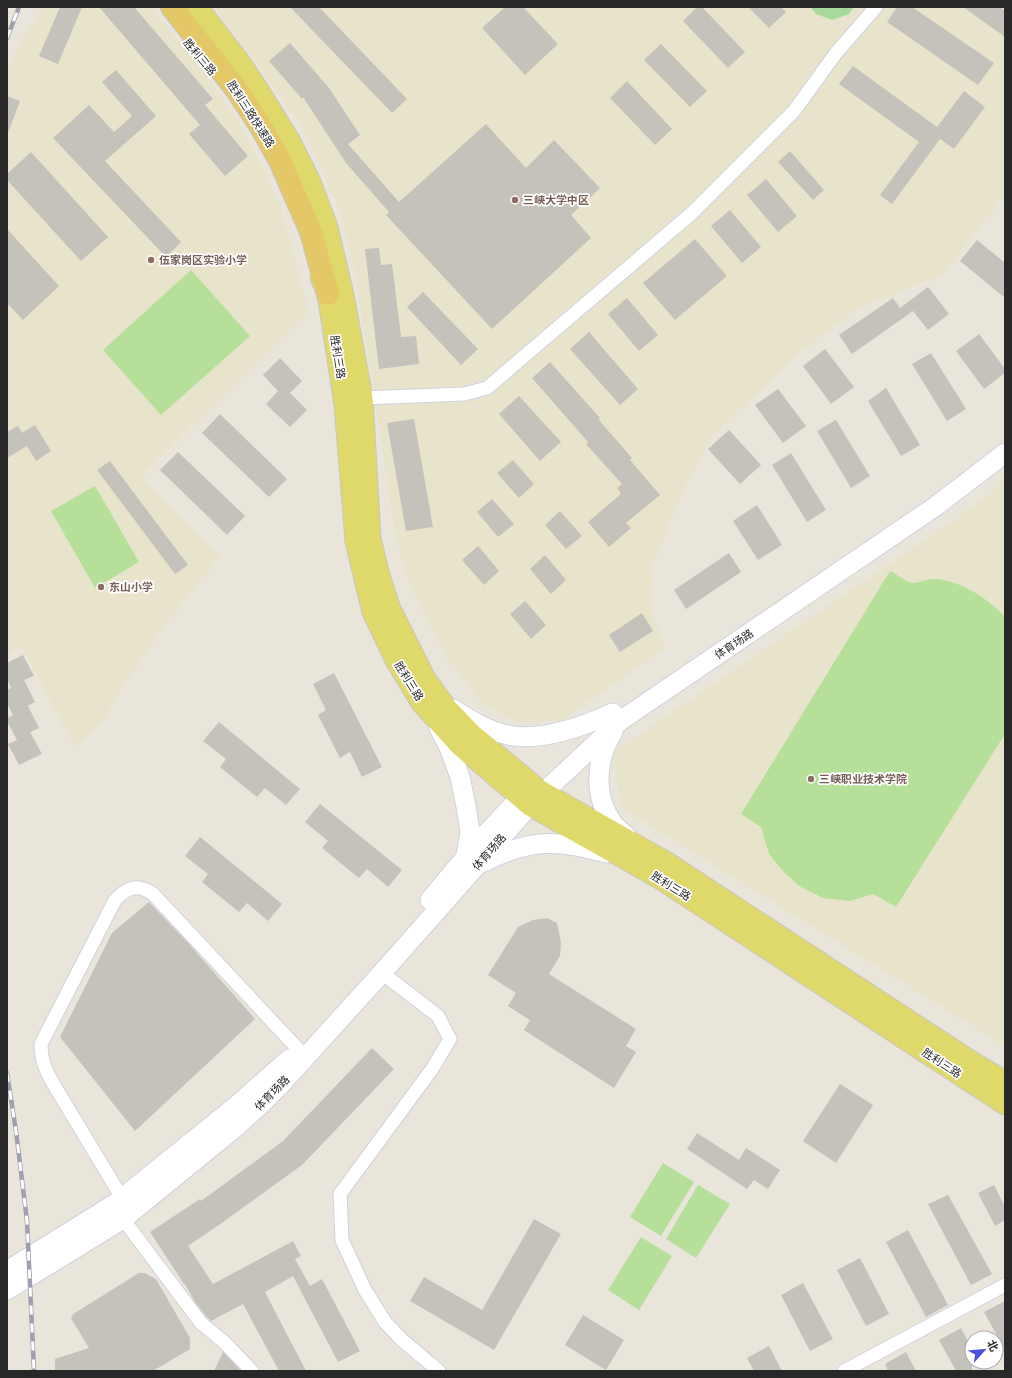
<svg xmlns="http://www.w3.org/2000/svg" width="1012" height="1378" font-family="'Titillium Web','Noto Sans SC',sans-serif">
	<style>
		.education { fill: #e8e4cc }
		.green { fill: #a7d99d }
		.pitch { fill: #b6df9a }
		.building { fill: #c4c2bb }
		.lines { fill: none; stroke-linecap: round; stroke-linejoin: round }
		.minor-casing { stroke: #d1d1df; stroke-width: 15 }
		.secondary-casing { stroke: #d1d1df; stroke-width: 21 }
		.primary-casing { stroke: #c7c7c7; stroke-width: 23 }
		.trunk-casing { stroke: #c7c7c7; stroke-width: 24 }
		.minor { stroke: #fff; stroke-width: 13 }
		.secondary { stroke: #fff; stroke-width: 19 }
		.primary { stroke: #dfd86a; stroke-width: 21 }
		.trunk { stroke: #e4c767; stroke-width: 22 }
		.rail-casing { stroke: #9f9fb0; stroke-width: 4.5 }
		.rail { stroke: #fff; stroke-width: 3; stroke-dasharray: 9; stroke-linecap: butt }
		.education-dot { fill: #8d6e63; stroke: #fff; stroke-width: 1.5 }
		.labels { text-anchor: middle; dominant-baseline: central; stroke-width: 3.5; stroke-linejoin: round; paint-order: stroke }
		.street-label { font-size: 11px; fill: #282828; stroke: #fff }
		.education-label { font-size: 11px; font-weight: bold; fill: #785e54; stroke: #fff; text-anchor: start }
	</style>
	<rect width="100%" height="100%" fill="#e9e5db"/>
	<g class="education">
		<path d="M43,7H151L208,77L237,120L264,169L281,208L309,311L141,477L220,556L170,618L118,693L105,719L75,748L21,645L7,658V69L20,43Z"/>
		<path d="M214,7H1005V195L942,275L858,308L796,355L712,437L686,484L653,565L650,606L665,648L561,721L515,722L482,703L448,659L413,593L396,539L357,284L341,215L302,126Z"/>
		<path d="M1005,478V1046L620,807L614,752L980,502Z"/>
	</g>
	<path class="green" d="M810,7H854L849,14L832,20L816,14Z"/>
	<g class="pitch">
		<path d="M191,270L250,336L161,415L103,350Z"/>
		<path d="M95,486L139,562L95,588L51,511Z"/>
		<path d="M890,571C896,574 907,582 912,583C919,583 926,579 933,579C959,579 989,599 1005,617V734L896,907L873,894L850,901L823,898L799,886L782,870L769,854L761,827L741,814Z"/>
		<path d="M663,1163L694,1182L661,1236L630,1217Z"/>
		<path d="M698,1185L730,1204L696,1258L666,1239Z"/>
		<path d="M641,1237L672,1256L639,1310L608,1290Z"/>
	</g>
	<g class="building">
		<path d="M60,7H82L58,64L39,56Z"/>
		<path d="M99,7H134L213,99L205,105L248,156L225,176L189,134L200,125Z"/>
		<path d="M290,7H319L407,99L392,113Z"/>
		<path d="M505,7H523L558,44L525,75L482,28Z"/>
		<path d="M697,7H702L745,52L728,68L683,21Z"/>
		<path d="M748,7H781L786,12L769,28Z"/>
		<path d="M897,7H912L994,63L978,85L887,22Z"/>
		<path d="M963,7H1000L1005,11V37Z"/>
		<path d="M290,43L329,88L360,135L348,144L399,202L486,124L526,168L554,140L600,188L571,215L591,238L492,329L386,215L389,212L346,163L303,97L302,99L269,61Z"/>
		<path d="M661,44L707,91L690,107L644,60Z"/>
		<path d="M853,66L937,127L964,91L985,107L954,149L940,139L892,204L880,195L919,142L839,84Z"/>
		<path d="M116,70L156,116L105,161L181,242L166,257L53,138L89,105L114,132L132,116L102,82Z"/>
		<path d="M627,81L672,129L655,145L610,98Z"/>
		<path d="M7,96L20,101L8,133H7Z"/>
		<path d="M790,151L824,190L813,200L778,162Z"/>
		<path d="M31,152L108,237L81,261L7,180V174Z"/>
		<path d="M766,179L797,216L778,232L747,195Z"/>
		<path d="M730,210L761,247L742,263L711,226Z"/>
		<path d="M7,229L59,286L23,320L7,303Z"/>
		<path d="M695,239L727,276L675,320L643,283Z"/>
		<path d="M977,240L1005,263V298L960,261Z"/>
		<path d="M379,248L381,265L392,264L401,337L416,336L419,364L379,369L365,249Z"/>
		<path d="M928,287L949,314L928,330L913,311L852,354L839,335L893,298L900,308Z"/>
		<path d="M423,292L478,349L461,365L407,307Z"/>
		<path d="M627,298L658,335L639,351L608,314Z"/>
		<path d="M589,332L638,389L620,405L570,349Z"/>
		<path d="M979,334L1005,369V373L984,389L956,351Z"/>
		<path d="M825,349L854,387L831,404L803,366Z"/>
		<path d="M931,353L966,409L947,421L912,364Z"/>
		<path d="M280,358L302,381L290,393L307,410L290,427L266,404L278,391L263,375Z"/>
		<path d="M550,362L600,418L598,419L632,458L630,460L660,495L626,523L631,528L609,547L588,522L621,494L617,488L622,484L586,444L588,442L532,378Z"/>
		<path d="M886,388L920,445L901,456L868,401Z"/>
		<path d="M778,389L806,426L783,443L755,405Z"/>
		<path d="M519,396L561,442L540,461L499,414Z"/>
		<path d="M220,414L287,479L269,497L202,433Z"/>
		<path d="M414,419L433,527L406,531L387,423Z"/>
		<path d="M836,420L870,476L851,488L817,431Z"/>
		<path d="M35,425L51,451L36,461L27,446L7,458V432L18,426L22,433Z"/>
		<path d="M729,430L761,465L740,484L708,449Z"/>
		<path d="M178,452L245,516L227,535L160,470Z"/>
		<path d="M791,453L826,510L807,522L772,465Z"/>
		<path d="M513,460L534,484L519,498L497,473Z"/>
		<path d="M110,461L188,565L175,574L97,470Z"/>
		<path d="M492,499L514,524L498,537L477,512Z"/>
		<path d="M757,505L782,545L758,560L733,521Z"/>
		<path d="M560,511L582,536L566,549L545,525Z"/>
		<path d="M478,546L499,571L484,585L462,560Z"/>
		<path d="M729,553L741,572L686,609L674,590Z"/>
		<path d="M545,555L566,580L551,594L530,569Z"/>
		<path d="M525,601L546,625L531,639L510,614Z"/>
		<path d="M642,613L653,631L620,652L609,635Z"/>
		<path d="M23,655L34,676L24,680L35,702L28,706L39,728L30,732L42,754L19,765L8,744L17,740L7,721V718L13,715L7,703V690L11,688L7,679V663Z"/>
		<path d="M334,673L382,767L362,777L350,752L340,758L318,715L326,710L313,684Z"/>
		<path d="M219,722L300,789L286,805L265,788L257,797L220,767L226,759L203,741Z"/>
		<path d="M320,804L402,870L388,887L367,869L359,878L322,848L328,841L305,822Z"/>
		<path d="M200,837L282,904L268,921L247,903L239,912L202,882L208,874L185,856Z"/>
		<path d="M149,902L189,944L255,1019L135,1131L60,1037L112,933Z"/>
		<path d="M547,918L557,923L561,942L560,956L549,974L636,1029L626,1046L636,1052L614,1088L524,1030L530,1020L508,1006L516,993L488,975L518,927L533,920Z"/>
		<path d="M372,1048L394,1069L302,1165L223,1222L188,1246L213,1284L293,1241L301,1256L295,1259L310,1286L322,1279L360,1351L338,1362L293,1276L265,1292L306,1371H279L243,1304L211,1321L207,1317L195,1302L185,1284H184L150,1232L200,1199L201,1201L283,1141Z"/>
		<path d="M840,1084L873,1105L836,1163L803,1141Z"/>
		<path d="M697,1133L739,1160L746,1148L780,1170L768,1189L754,1180L747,1189L687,1149Z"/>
		<path d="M994,1185L1005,1207V1220L995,1226L978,1193Z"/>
		<path d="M948,1195L992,1274L971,1285L928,1204Z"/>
		<path d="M534,1219L561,1234L494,1350L410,1301L424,1277L482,1310Z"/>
		<path d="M908,1230L948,1305L926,1317L886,1242Z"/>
		<path d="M860,1258L889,1314L866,1326L837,1270Z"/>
		<path d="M139,1273H145L156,1279L190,1338V1349L153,1371H55V1359L89,1348L71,1318L73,1314Z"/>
		<path d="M803,1283L833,1339L810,1351L781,1295Z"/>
		<path d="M1005,1301V1350L984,1312Z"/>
		<path d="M583,1315L624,1340L606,1370L565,1345Z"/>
		<path d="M961,1328L972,1349V1371H956L939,1340Z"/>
		<path d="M769,1346L782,1371H754L747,1358Z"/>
		<path d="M223,1352L241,1371H214Z"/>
		<path d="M906,1352L916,1371H888L885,1364Z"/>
	</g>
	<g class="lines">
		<g class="minor-casing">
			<g id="minor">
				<path d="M362,398L464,394L487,388L692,213L794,111L836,53L876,7"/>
				<path d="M382,973L438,1016L450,1039L432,1069L340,1194L342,1240L365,1290L385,1322L402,1340L439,1371"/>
				<path d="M122,1198L54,1085C46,1071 41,1061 41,1044L115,900C128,887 138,883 153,894L298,1049"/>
				<path d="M123,1219L201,1323L224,1342L252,1371"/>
				<path d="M844,1371L1005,1285"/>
			</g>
		</g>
		<g class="secondary-casing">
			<g id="secondary">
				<path d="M453,709C470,720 488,731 508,735C541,742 584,726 613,713"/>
				<path d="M439,728L449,747L460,777L466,806L470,831L466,857"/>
				<path d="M613,732C596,758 593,795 612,822C616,828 622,832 627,837"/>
				<path d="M484,862C529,839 558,839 606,853"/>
				<path d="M430,900L474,847L526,791"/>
				<path d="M7,1271L116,1203L235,1107L289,1059"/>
				<path d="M7,1290L123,1219L236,1127L261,1104L284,1081L388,966L530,805L620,721L936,506L1005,453"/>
			</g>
		</g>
		<g class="primary-casing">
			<g id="primary">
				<path d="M197,7L237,59L258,90L289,140L310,182L327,227L343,295L362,398L370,538L378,572L389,607L425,679L447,709L471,734L540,791L667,863L973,1063L1005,1082"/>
				<path d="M321,277L328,294L345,405L356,541L373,612L396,660L422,703L460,745L530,805L658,877L1005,1104"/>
			</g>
		</g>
		<g class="trunk-casing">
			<path id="trunk" d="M172,7L236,89L261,127L280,161L311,232L328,294"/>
		</g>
		<use href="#minor" class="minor"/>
		<use href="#secondary" class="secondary"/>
		<use href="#primary" class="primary"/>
		<use href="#trunk" class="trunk"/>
		<g class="rail-casing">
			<g id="rail">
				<path d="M7,38L19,7"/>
				<path d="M7,1073L16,1131L27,1221L34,1371"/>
			</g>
		</g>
		<use href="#rail" class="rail"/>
	</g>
	<g class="education-dot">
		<circle cx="515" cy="200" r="4"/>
		<circle cx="151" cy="260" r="4"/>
		<circle cx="101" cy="587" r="4"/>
		<circle cx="811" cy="779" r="4"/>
	</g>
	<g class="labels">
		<g class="street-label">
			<text transform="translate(200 57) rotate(50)">胜利三路</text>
			<text transform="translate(251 114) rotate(57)">胜利三路快速路</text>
			<text transform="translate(338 357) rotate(81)">胜利三路</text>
			<text transform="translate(734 644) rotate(-34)">体育场路</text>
			<text transform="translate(409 681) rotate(58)">胜利三路</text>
			<text transform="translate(489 852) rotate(-49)">体育场路</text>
			<text transform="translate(671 886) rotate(32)">胜利三路</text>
			<text transform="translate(942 1063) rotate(33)">胜利三路</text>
			<text transform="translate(272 1093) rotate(-45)">体育场路</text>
		</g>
		<g class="education-label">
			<text x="523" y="200">三峡大学中区</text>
			<text x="159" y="260">伍家岗区实验小学</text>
			<text x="109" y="587">东山小学</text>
			<text x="819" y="779">三峡职业技术学院</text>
		</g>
	</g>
	<rect width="1012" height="1378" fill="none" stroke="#282828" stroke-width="16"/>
	<g transform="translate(984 1350) rotate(63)"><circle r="19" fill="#ffffff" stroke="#a9a9a9"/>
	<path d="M0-3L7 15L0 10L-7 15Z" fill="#4d4fe3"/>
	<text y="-6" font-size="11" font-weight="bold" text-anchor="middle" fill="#282828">北</text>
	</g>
</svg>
